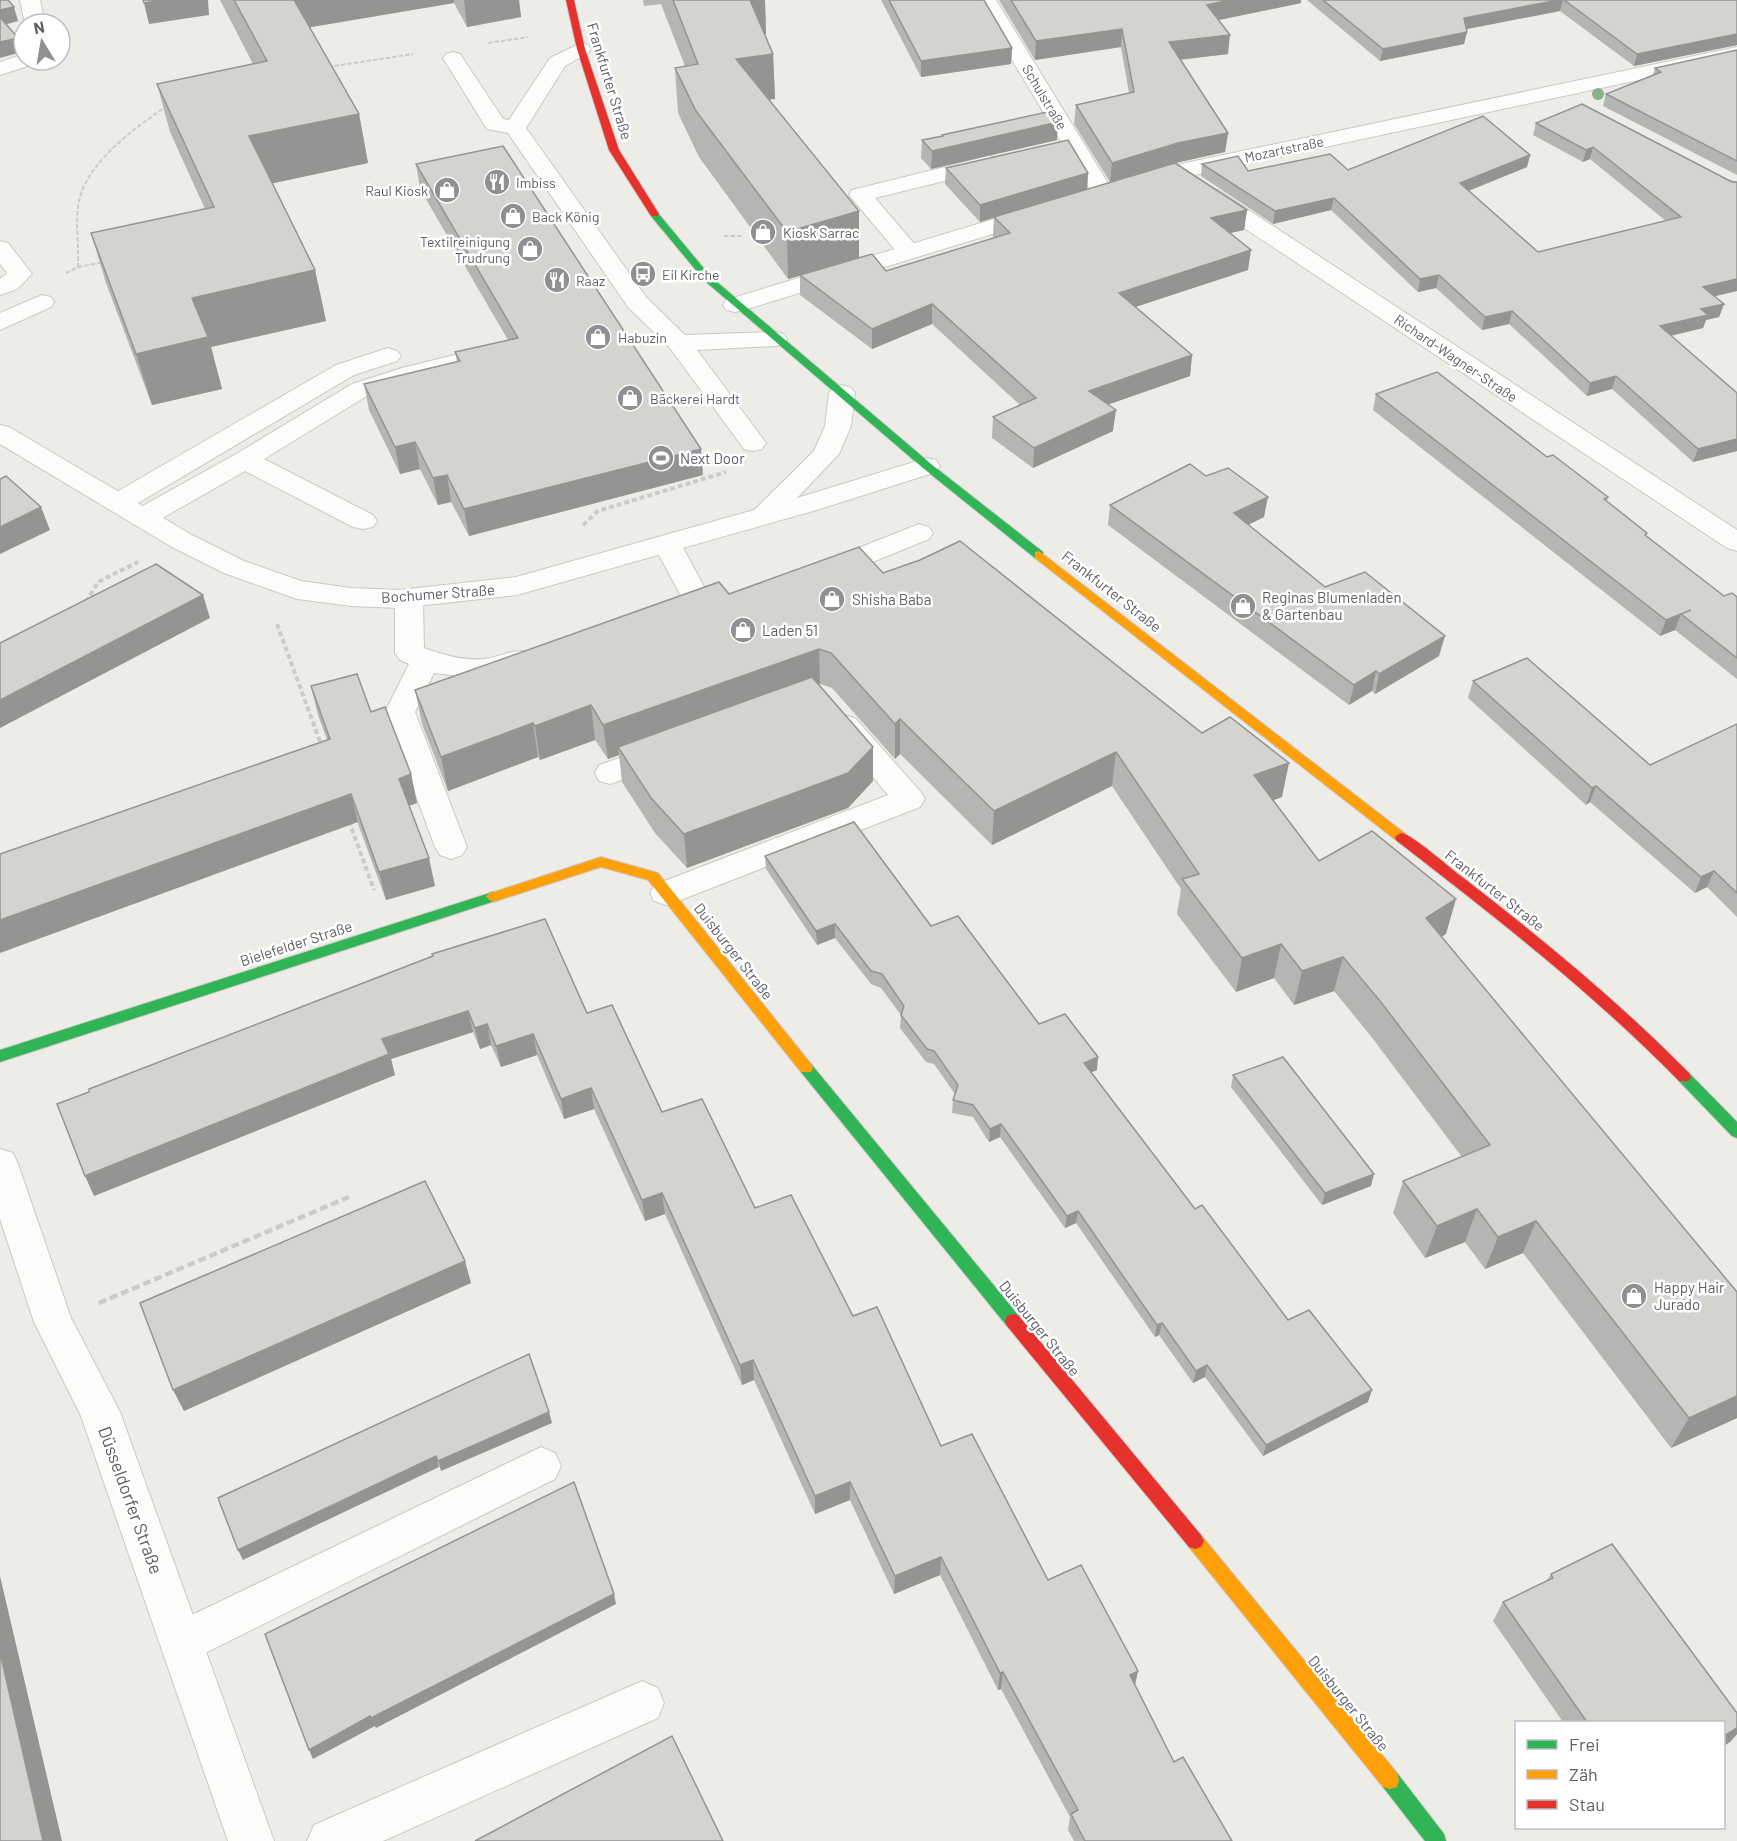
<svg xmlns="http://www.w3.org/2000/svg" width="1737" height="1841" font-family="Barlow,sans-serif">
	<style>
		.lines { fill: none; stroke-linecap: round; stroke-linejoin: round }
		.lane-casing { stroke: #c9c9c9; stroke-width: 2 }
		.street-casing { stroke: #c9c9c9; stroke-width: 2 }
		.fast-casing { stroke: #c9cac9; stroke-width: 2 }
		.slow-casing { stroke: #c9cac9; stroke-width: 2 }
		.jam-casing { stroke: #c9cac9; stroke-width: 2 }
		.path-far2 { stroke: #c9cdca; stroke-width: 2; stroke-dasharray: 4.5 2; stroke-linecap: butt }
		.path-far1 { stroke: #c9cdca; stroke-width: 4; stroke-dasharray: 5 3; stroke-linecap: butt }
		.path { stroke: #c9cdca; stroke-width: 4.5; stroke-dasharray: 8 4; stroke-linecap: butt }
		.lane { fill: #fcfcfb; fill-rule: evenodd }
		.street { fill: #fcfcfb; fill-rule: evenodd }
		.fast { fill: #30b455; fill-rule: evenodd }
		.slow { fill: #ff9f0a; fill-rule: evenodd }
		.jam { fill: #e5322d; fill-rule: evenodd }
		.tree { fill: #88b38c }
		.wall { fill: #b5b5b3 }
		.shaded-wall { fill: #949492 }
		.building { fill: #d3d3d0; stroke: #949492; stroke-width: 1.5 }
		.labels { text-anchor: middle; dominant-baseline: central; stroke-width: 5; stroke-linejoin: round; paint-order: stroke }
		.far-street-label { font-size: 14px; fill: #5c5f65; stroke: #fff }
		.far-poi-label { font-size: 14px; fill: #5c5f65; stroke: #fff; text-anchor: start }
		.street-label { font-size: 15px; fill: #5c5f65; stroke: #fff }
		.poi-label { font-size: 15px; fill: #5c5f65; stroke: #fff; text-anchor: start }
		.near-street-label { font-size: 18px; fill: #5c5f65; stroke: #fff }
	</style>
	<rect width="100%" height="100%" fill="#edece7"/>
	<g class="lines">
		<g class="lane-casing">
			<g id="lane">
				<path d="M20,0H40L45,24H25Z"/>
				<path d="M581,43L588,45L591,49L588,53L565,66L526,128L646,297L685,335L775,332L784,334L787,339L784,344L775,346L697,350L766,443L762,449L753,451L744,449L670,348L628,307L508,133L487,129L443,58L446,54L453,52L460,54L503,119L509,120L550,58Z"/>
				<path d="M24,54V60H37L34,64L0,75V62Z"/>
				<path d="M989,156L997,158L1000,163L997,168L875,198L917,247L921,252L917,257L909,259L901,257L849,195L852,190Z"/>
				<path d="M0,241L8,243L32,274L17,289L0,295V279L7,273L0,264Z"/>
				<path d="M42,295L51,297L54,302L51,307L0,330V313Z"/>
				<path d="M388,348L397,351L401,356L397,361L354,375L128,509L118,511L108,509L104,503L108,497L336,365Z"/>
				<path d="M479,349L488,352L492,357L488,362L419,379L370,394L264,459L373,515L377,521L373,527L363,529L353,527L245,471L152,524L142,526L132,524L128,518L132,512L236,454L352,384L402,368Z"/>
				<path d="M919,524L929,527L933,533L929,539L836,577L826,580L816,577L812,571L816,565Z"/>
				<path d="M667,535L677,538L681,544L715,607L711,614L701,616L691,614L687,607L653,544L657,538Z"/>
				<path d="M409,589L419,592L423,598L424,648C443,655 464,661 484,659C501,657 514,648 530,652L535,659L530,666L484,679L434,673L415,712L467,847L462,855L451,859L440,855L435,847L385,712L409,664L400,660L395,653V598L399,592Z"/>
				<path d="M844,715L855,718L920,791L925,799L920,807L678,901L666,905L654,901L650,893L654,885L888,795L829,725L833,718Z"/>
				<path d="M663,743L674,747L678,754L674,761L610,784L599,781L595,773L599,765Z"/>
				<path d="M541,1447L555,1453L561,1466L555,1479L197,1657L182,1663L167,1657L160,1642L167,1627Z"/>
				<path d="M642,1681L658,1688L664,1703L658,1718L383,1841H307L314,1825Z"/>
			</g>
		</g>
		<g class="street-casing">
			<g id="street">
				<path d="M976,0H996L1114,193L1111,198L1103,200L1095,198L1092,193Z"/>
				<path d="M1737,47V59L1180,178L1144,188L1136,186L1133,181L1136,176L1176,165Z"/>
				<path d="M1210,188L1218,190L1737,530V551L1727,548L1202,200L1199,195L1202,190Z"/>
				<path d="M1037,206L1045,208L1049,213L1045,218L744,310L735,312L726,310L723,305L726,300Z"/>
				<path d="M842,385L851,388L855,393L851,426L839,454L797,498L927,458L936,460L940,466L936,472L820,509L517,595L399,608L351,606L297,599L224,573L172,547L0,444V425L9,427L192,535L244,561L301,581L351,588L399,590L516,577L754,510L814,451L825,426L829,393L833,388Z"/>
				<path d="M0,1149L13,1153L18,1164L71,1318L120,1412L274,1841H228L81,1416L34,1322L0,1219Z"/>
			</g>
		</g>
		<g class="fast-casing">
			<g id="fast">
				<path d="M651,212H657L711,277L931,464L1043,552V558H1035L923,468L705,281L651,216Z"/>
				<path d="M493,892L498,894L500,897L498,900L0,1062V1050Z"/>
				<path d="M806,1062L811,1064L1019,1316L1021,1321L1019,1326L1013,1328L1007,1326L801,1072L799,1068L801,1064Z"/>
				<path d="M1684,1071L1689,1073L1737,1122V1138L1732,1136L1679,1081L1677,1077L1679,1073Z"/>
				<path d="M1390,1771L1397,1773L1444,1834L1446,1841H1425L1383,1787L1381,1780L1383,1773Z"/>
			</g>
		</g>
		<g class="slow-casing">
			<g id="slow">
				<path d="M1039,551L1407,835L1409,838L1407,841H1397L1035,558V552Z"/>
				<path d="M601,857L658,873L811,1064L813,1068L811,1072H801L648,880L601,867L493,902L486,897L488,894Z"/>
				<path d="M1195,1533L1201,1535L1397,1773L1399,1780L1397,1787L1390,1789L1383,1787L1189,1547L1186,1541L1189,1535Z"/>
			</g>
		</g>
		<g class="jam-casing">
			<g id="jam">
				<path d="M566,0H574L585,49L619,150L659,214L657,216H651L609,150L577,49Z"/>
				<path d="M1402,833C1417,838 1447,866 1461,876C1541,938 1618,1001 1689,1073L1691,1077L1689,1081H1679C1592,992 1495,917 1397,841L1395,838L1397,835Z"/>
				<path d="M1013,1314L1019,1316L1201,1535L1204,1541L1201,1547L1195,1549L1189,1547L1007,1326L1005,1321L1007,1316Z"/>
			</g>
		</g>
		<g class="path-far2">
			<path d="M488,43L528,37"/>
			<path d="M328,67L413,54"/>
			<path d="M724,236H743"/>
			<path d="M78,267L104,262"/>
			<path d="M66,273L78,267C79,245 75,222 79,201C87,162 136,127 167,106"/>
		</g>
		<g class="path-far1">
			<path d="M583,525L598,511L726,472"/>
			<path d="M86,602L98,582L138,562"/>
			<path d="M277,624L322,747"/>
			<path d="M349,821L374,890"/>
		</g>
		<path class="path" d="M99,1303L349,1197"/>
		<use href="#lane" class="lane"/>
		<use href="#street" class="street"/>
		<use href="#fast" class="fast"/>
		<use href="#slow" class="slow"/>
		<use href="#jam" class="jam"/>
	</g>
	<circle class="tree" cx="1598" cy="94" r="6"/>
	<g class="wall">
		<path d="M220,0H519L521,17L467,27L454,3L309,27L359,114L368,163L272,183L315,270L326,321L211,347L222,389L152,405L106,283L91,233L205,209L170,132L157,84L253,64Z"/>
		<path d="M643,0H765L766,34H764L773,54L775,99H769L859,211V257L886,271L994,238L993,237L994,217L980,222L945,184L946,168L1088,173L1087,189L1110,182L1074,124L1076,105L1129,93L1121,47L1035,60L999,0H1301V3L1219,20L1228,54L1180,60L1228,133L1225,152L1175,163L1247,210L1244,230L1230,233L1248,270L1135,307L1192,355L1190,376L1108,404L1113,431L1033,468L992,438L993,417L1020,405L932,324L872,349L800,295V276L788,279L699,157L678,113L675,68L685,66L661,4L644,6Z"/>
		<path d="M881,0H984L1012,48L1011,64L921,77Z"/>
		<path d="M1307,0H1737V45L1634,66L1560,11L1466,29L1467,32L1464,44L1380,61Z"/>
		<path d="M1737,50V175L1603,106L1606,94L1653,75L1655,68Z"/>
		<path d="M1536,123L1737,182V291L1714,296L1724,304L1719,317L1706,320L1703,328L1671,336L1737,393V451L1693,462L1612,389L1587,396L1509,324L1482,330L1436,288L1418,292L1331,210L1273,224L1201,176L1202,164L1248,171L1348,170L1530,155L1527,167L1469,191L1538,252L1666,221L1590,159L1583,162L1533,135Z"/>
		<path d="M942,135L1057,140L931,169L921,158L922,140L942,136Z"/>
		<path d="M416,164L703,475L469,536L451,502L438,505L420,469L400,474L369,410L364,384L457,362L455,352L508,340L420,189Z"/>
		<path d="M1376,394L1547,457L1608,497L1607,501L1647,533L1646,536L1724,596L1737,597V679L1675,630L1660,636L1373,410Z"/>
		<path d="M1206,476L1264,517L1248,525L1325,587L1439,656L1375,694L1372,691L1349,705L1108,525L1110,505Z"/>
		<path d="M883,573L1282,797L1273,800L1319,861L1446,934L1441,937L1737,1292V1418L1671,1448L1523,1253L1485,1269L1465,1242L1425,1258L1393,1213L1403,1181L1462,1157L1370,1035L1334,991L1294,1005L1274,978L1236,992L1177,914L1181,889L1112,786L992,845L900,754L895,759L832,688L820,684H819L873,747V781L848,808L687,868L655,833L622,782L619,755L608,759L595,740L540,760L538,757L448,791L422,724L415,690L729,594Z"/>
		<path d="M1473,681L1650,765L1737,724V917L1707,887L1695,893L1590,802L1586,805L1468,698Z"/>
		<path d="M311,686L371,712L411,774L417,803L409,806L435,886L386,900L318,715Z"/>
		<path d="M765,856L931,926L1039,1024L1097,1070L1091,1072L1195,1209L1288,1320L1368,1402L1263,1456L1205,1377L1193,1383L1159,1335L1155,1337L1076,1223L1065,1228L1000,1137L989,1142L973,1117L952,1113L953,1100L955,1094L934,1064L926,1062L900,1028L901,1015L881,988L871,984L835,938L817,945L766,869Z"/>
		<path d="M432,956L587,1013L662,1112L755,1208L853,1316L941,1446L1048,1580L1138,1671L1135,1685L1174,1762L1232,1841H1074L1068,1830L1070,1817L1001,1689L998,1690L940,1575L894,1594L850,1500L815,1514L754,1380L742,1385L665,1214L645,1221L594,1109L564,1119L537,1055L501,1067L491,1045L480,1049L473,1032L391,1059L395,1075L94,1196Z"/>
		<path d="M1233,1075L1371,1186L1322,1205L1231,1087Z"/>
		<path d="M1551,1574L1737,1713V1734L1730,1742L1724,1722H1563L1493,1621L1503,1602L1546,1582Z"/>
	</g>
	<g class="shaded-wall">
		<path d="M162,0H208L209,15L149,24L144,3Z"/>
		<path d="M287,0H454V3L294,30Z"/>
		<path d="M464,0H519L521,17L467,27Z"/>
		<path d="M746,0H765L766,34L748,35Z"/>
		<path d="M1229,0H1301V3L1204,23L1207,5Z"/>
		<path d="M1559,0H1563L1560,11L1462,30L1464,18Z"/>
		<path d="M14,7L18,21L0,26V10Z"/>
		<path d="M1122,29L1121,47L1035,60L1036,41Z"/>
		<path d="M1467,32L1464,44L1380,61L1383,49Z"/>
		<path d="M1737,34V45L1634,66L1637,54Z"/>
		<path d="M1230,35L1228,54L1167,61L1169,42Z"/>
		<path d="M18,38L22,52L0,58V42Z"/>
		<path d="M1012,48L1011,64L921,77V61Z"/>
		<path d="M773,54L775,99L738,104L736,59Z"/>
		<path d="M359,114L368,163L260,186L249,136Z"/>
		<path d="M1058,122L1057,140L931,169L932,151Z"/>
		<path d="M1228,133L1225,152L1175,163L1110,182L1112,163L1178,143Z"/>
		<path d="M1593,147L1590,159L1583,162L1586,150Z"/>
		<path d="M1530,155L1527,167L1457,195L1460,183Z"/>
		<path d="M1088,173L1087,190L980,222V205Z"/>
		<path d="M1334,198L1331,210L1273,224L1275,211Z"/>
		<path d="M1247,210L1244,230L1208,238L1211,218Z"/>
		<path d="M859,211V258L788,279L787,232Z"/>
		<path d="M1251,250L1248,270L1117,313L1119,293Z"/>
		<path d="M315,270L326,321L211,347L222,389L152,405L136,354L192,298Z"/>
		<path d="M1439,275L1436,288L1418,292L1420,279Z"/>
		<path d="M1737,279V291L1699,300L1703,287Z"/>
		<path d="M932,304V324L872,349V329Z"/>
		<path d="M1724,304L1719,317L1706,320L1703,328L1656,339L1660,326L1701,309Z"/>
		<path d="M1512,311L1509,324L1482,330L1485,317Z"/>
		<path d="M1192,355L1190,376L1087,412L1089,391Z"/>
		<path d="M1616,376L1612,389L1587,396L1590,383Z"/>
		<path d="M1116,410L1113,431L1033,468L1034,448Z"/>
		<path d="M1737,439V451L1693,462L1698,449Z"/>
		<path d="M415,442L420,469L400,474L395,447Z"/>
		<path d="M701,449L703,475L469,536L464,509Z"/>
		<path d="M447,475L451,502L438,505L433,478Z"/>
		<path d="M1268,497L1264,517L1231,533L1234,513Z"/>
		<path d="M41,507L50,530L0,554V527Z"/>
		<path d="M203,595L210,618L0,728V700Z"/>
		<path d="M1681,614L1675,630L1660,636L1666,620Z"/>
		<path d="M1445,636L1439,656L1375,694L1379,674Z"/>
		<path d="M819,649L820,684L623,754L618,747L619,755L608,759L603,725Z"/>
		<path d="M1376,671L1372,691L1349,705L1354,685Z"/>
		<path d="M591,705L595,740L540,760L535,726Z"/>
		<path d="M900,719V754L895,759V724Z"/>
		<path d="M533,723L538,757L448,791L441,757Z"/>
		<path d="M873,747V781L848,808L687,868L684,834Z"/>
		<path d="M1116,752L1112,786L992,845L994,811Z"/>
		<path d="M1289,763L1282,797L1247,810L1254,775Z"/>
		<path d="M411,774L417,803L405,807L399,779Z"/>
		<path d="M1596,786L1590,802L1586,805L1592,788Z"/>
		<path d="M351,794L358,822L0,953V920Z"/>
		<path d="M429,858L435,886L386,900L379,872Z"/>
		<path d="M1714,871L1707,887L1695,893L1701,877Z"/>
		<path d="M1456,899L1446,934L1416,952L1426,918Z"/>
		<path d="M835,924V938L817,945L816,931Z"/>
		<path d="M1281,944L1274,978L1236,992L1242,958Z"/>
		<path d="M1343,957L1334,991L1294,1005L1302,971Z"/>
		<path d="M468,1011L473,1032L391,1059L395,1075L94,1196L85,1176L382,1039Z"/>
		<path d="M487,1024L491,1045L480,1049L475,1028Z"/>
		<path d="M533,1034L537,1055L501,1067L496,1046Z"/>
		<path d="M1098,1057L1097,1070L1083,1076L1084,1063Z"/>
		<path d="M591,1088L594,1109L564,1119L561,1099Z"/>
		<path d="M1001,1124L1000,1137L989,1142L990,1129Z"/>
		<path d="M1374,1174L1371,1186L1322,1205L1325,1193Z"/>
		<path d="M662,1193L665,1214L645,1221L642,1200Z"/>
		<path d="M1477,1209L1465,1242L1425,1258L1437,1226Z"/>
		<path d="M1078,1211L1076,1223L1065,1228L1067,1216Z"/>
		<path d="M1536,1221L1523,1253L1485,1269L1498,1237Z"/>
		<path d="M465,1261L471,1283L184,1411L173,1390Z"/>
		<path d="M1162,1323L1159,1335L1155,1337L1157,1325Z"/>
		<path d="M753,1360L754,1380L742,1385L740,1365Z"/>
		<path d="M1207,1365L1205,1377L1193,1383L1196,1371Z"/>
		<path d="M1372,1390L1368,1402L1263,1456L1266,1445Z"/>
		<path d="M1737,1396V1418L1671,1448L1689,1418Z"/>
		<path d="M549,1412L552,1423L441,1471L438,1461Z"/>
		<path d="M436,1456L439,1467L243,1560L238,1550Z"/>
		<path d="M850,1482V1500L815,1514V1496Z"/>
		<path d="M941,1557L940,1575L894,1594L895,1576Z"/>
		<path d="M0,1576L62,1841H43L0,1652Z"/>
		<path d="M614,1594L616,1604L376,1728L375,1726L313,1759L309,1750L370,1716Z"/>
		<path d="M1138,1671L1134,1688L1130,1675Z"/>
		<path d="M1003,1672L1001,1689L998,1690L1000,1673Z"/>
		<path d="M1737,1728V1734L1730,1742L1724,1746V1736Z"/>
	</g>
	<g class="building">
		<path d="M0,0H8L14,7L0,10Z"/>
		<path d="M143,0H162L144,3Z"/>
		<path d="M234,0H294L359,114L249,136L315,270L192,298L208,337L136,354L91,233L214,207L157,84L267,61Z"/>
		<path d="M673,0H750L773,54L736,59L859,211L787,232L696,111L675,68L698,64Z"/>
		<path d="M889,0H984L1012,48L921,61Z"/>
		<path d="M1011,0H1229L1207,5L1230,35L1169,42L1228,133L1178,143L1112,163L1076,105L1134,92L1122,29L1036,41Z"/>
		<path d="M1323,0H1559L1464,18L1467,32L1383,49Z"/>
		<path d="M1564,0H1737V34L1637,54Z"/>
		<path d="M0,17L18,38L0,42Z"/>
		<path d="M1737,50V161L1606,94L1661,72L1655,68Z"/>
		<path d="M1582,104L1732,182H1737V279L1703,287L1724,304L1701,309L1708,315L1660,326L1737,393V439L1698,449L1616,376L1590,383L1512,311L1485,317L1439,275L1420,279L1334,198L1275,211L1202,164L1238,156L1248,171L1330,154L1348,170L1483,116L1530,155L1460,183L1538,252L1681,217L1593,147L1586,150L1536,123Z"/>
		<path d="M1052,111L1058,122L932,151L922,140L943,136L942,135Z"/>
		<path d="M1068,140L1088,173L980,205L946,168Z"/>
		<path d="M503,146L701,449L464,509L447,475L433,478L415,442L395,447L364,384L460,361L455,352L518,338L416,164Z"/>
		<path d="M1175,163L1247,210L1211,218L1251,250L1119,293L1192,355L1089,391L1116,410L1034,448L993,417L1036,398L932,304L872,329L800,275L872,254L886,271L1010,233L994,217Z"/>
		<path d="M1437,372L1547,457L1553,455L1608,497L1604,499L1647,533L1645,535L1724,596L1732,593L1737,597V658L1681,614L1691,610L1666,620L1376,394Z"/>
		<path d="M1190,464L1206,476L1228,468L1268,497L1234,513L1325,587L1365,572L1445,636L1379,674L1376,671L1354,685L1110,505Z"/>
		<path d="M6,476L41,507L0,527V479Z"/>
		<path d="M960,541L1202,733L1230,717L1289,763L1254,775L1319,861L1372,831L1456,899L1426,918L1737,1292V1396L1689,1418L1536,1221L1498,1237L1477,1209L1437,1226L1403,1181L1490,1145L1380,1001L1343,957L1302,971L1281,944L1242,958L1182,879L1199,874L1116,752L994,811L900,719L895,724L831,653L819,649L603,725L591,705L535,726L533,723L441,757L415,690L719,582L729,594L859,547L883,573L920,560Z"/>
		<path d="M156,564L203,595L0,700V643Z"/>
		<path d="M1527,658L1650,765L1737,724V893L1714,871L1701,877L1596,786L1592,788L1473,681Z"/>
		<path d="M357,674L371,712L385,707L411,774L399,779L429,858L379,872L351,794L0,920V854L330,739L311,686Z"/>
		<path d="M812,677L873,747L848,773L684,834L651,798L618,747Z"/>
		<path d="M854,822L931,926L958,916L1039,1024L1065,1014L1098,1057L1084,1063L1195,1209L1202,1205L1288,1320L1309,1310L1372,1390L1266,1445L1207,1365L1196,1371L1162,1323L1157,1325L1078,1211L1067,1216L1001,1124L990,1129L973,1105L953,1100L958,1085L934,1051L927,1049L901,1015L904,1006L882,974L871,971L835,924L816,931L765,856Z"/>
		<path d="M545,919L587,1013L612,1005L662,1112L702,1099L755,1208L791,1195L853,1316L877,1307L941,1446L972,1434L1048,1580L1081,1565L1138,1671L1130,1675L1174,1762L1183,1757L1232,1841H1085L1071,1814L1078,1810L1003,1672L1000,1673L941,1557L895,1576L850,1482L815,1496L753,1360L740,1365L662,1193L642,1200L591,1088L561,1099L533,1034L496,1046L487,1024L475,1028L468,1011L382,1039L389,1054L85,1176L57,1104L89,1092V1089L433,956L432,954Z"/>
		<path d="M1283,1057L1374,1174L1325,1193L1233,1075Z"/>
		<path d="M425,1181L465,1261L173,1390L140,1303Z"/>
		<path d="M529,1354L549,1412L438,1461L436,1456L238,1550L218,1498Z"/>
		<path d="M574,1482L614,1594L371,1718L370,1716L309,1750L265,1634Z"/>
		<path d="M1612,1544L1737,1713V1728L1724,1736V1722H1587L1503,1602L1553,1578L1551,1574Z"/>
		<path d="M0,1652L43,1841H0Z"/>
		<path d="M672,1736L723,1841H475Z"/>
	</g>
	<defs>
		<g id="restaurant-disc" transform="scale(1.35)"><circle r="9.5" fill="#8f9092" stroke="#fff"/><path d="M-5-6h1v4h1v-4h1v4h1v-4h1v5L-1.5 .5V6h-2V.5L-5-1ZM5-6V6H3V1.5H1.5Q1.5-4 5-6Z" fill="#fff"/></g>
		<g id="shop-disc" transform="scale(1.35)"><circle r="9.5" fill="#8f9092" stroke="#fff"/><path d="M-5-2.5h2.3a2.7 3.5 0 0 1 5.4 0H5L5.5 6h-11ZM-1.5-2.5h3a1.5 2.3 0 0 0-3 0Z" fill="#fff"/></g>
		<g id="bus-disc" transform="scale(1.35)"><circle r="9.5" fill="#8f9092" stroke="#fff"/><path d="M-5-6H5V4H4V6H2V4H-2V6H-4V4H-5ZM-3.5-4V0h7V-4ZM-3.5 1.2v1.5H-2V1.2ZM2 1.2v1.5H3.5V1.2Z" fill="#fff"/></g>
		<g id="stadium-disc" transform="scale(1.35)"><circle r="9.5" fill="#8f9092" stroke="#fff"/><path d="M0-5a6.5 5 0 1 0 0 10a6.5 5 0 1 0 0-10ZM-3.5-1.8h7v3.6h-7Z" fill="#fff"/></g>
	</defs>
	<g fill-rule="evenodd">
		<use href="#restaurant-disc" x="497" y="182"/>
		<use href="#shop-disc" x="447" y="190"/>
		<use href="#shop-disc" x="513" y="216"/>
		<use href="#shop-disc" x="763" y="232"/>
		<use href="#shop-disc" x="530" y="249"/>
		<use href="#bus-disc" x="643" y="274"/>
		<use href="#restaurant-disc" x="557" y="280"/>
		<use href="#shop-disc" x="598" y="337"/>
		<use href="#shop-disc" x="630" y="398"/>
		<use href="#stadium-disc" x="661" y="458"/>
		<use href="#shop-disc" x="832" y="599"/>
		<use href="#shop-disc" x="1243" y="606"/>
		<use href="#shop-disc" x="743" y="630"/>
		<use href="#shop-disc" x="1634" y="1296"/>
	</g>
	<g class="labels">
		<g class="far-street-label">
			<text transform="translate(1045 97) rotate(59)">Schulstraße</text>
			<text transform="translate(1284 149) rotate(-12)">Mozartstraße</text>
			<text transform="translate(1456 358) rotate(34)">Richard-Wagner-Straße</text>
		</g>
		<g class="far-poi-label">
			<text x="516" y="182">Imbiss</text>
			<text x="428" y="190" text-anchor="end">Raul Kiosk</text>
			<text x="532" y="216">Back König</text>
			<text x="783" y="232">Kiosk Sarrac</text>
			<text x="510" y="241" text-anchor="end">Textilreinigung<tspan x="510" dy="16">Trudrung</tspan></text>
			<text x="662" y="274">Eil Kirche</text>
			<text x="576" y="280">Raaz</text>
			<text x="618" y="337">Habuzin</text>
			<text x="650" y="398">Bäckerei Hardt</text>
		</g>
		<g class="street-label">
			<text transform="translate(610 81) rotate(73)">Frankfurter Straße</text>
			<text transform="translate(1112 591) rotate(38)">Frankfurter Straße</text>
			<text transform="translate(438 593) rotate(-4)">Bochumer Straße</text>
			<text transform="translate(1495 890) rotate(38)">Frankfurter Straße</text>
			<text transform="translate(296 943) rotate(-18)">Bielefelder Straße</text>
			<text transform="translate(734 951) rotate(52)">Duisburger Straße</text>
			<text transform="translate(1040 1328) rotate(51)">Duisburger Straße</text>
			<text transform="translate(1349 1703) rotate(51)">Duisburger Straße</text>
		</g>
		<g class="poi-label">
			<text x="680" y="458">Next Door</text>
			<text x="1262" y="597">Reginas Blumenladen<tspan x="1262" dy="17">&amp; Gartenbau</tspan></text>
			<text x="852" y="599">Shisha Baba</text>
			<text x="762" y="630">Laden 51</text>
			<text x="1654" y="1287">Happy Hair<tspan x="1654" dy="17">Jurado</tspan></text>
		</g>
		<g class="near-street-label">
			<text transform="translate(131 1500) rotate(70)">Düsseldorfer Straße</text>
		</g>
	</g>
	<rect x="1515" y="1721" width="210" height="108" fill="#ffffff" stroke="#bebfc1" stroke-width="1.5"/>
	<rect x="1527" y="1740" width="30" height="9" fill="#30b455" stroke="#bebfc1" stroke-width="1.5"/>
	<text x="1569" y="1751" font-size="18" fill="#5c5f65">Frei</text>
	<rect x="1527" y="1770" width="30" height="9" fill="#ff9f0a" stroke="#bebfc1" stroke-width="1.5"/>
	<text x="1569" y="1781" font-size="18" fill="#5c5f65">Zäh</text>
	<rect x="1527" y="1800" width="30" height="9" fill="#e5322d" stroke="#bebfc1" stroke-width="1.5"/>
	<text x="1569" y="1811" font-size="18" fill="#5c5f65">Stau</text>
	<g transform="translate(42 42) rotate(349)"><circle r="28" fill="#ffffff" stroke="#bebfc1" stroke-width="1.5"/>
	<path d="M0-4.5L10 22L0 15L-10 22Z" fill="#8f9092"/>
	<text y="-9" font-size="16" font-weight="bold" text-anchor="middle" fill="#5c5f65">N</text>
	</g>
</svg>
